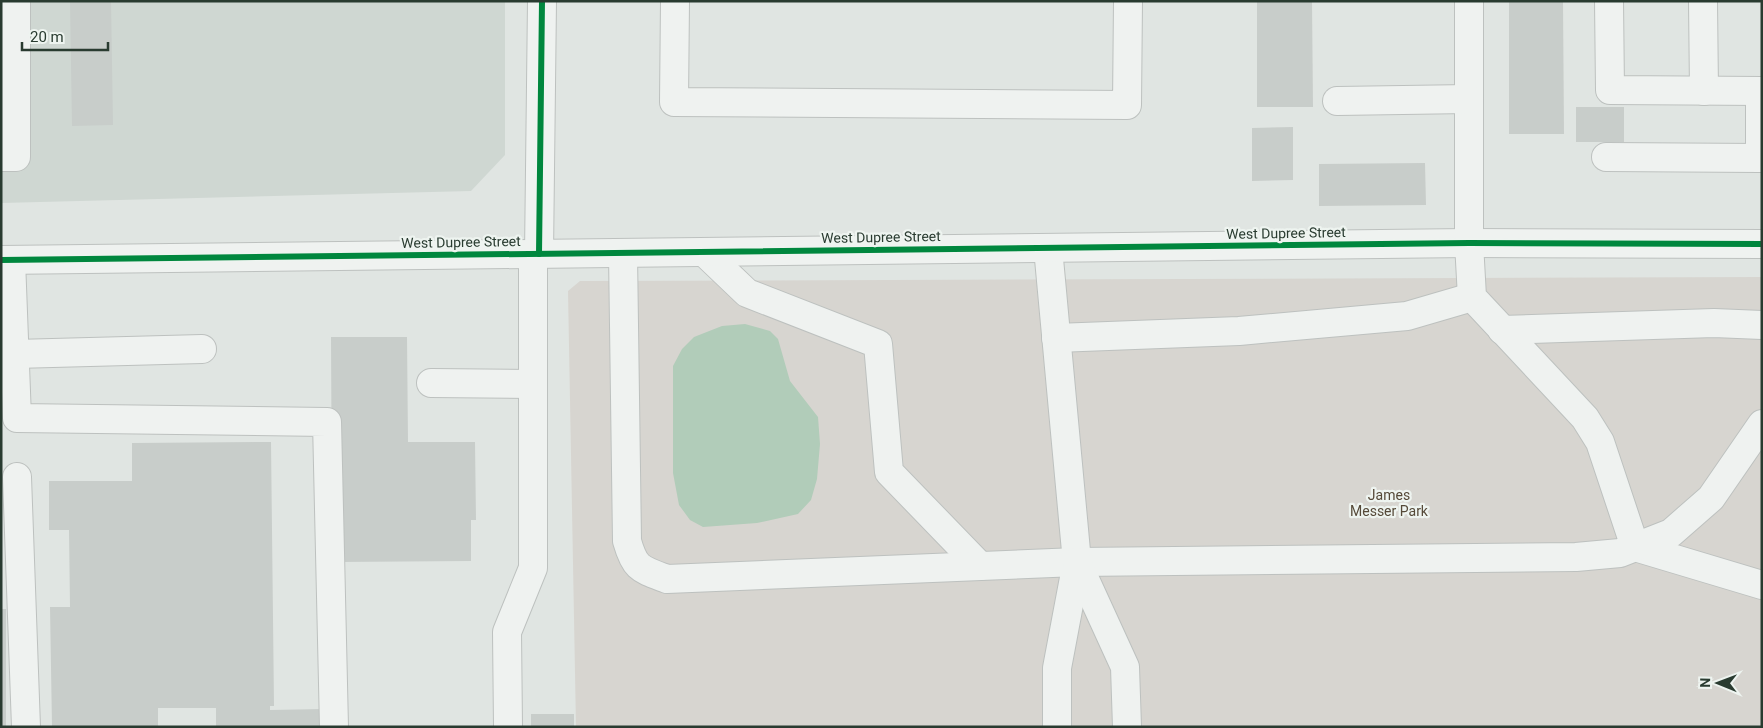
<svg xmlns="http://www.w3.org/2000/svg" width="1763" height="728" font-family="Roboto,sans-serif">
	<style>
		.built { fill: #cfd7d2 }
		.green { fill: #d7d5d0 }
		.water { fill: #b1ccb9 }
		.building { fill: #c8cdca }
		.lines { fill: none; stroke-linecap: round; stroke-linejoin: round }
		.minor-casing { stroke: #bdc1bf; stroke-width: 30 }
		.minor { stroke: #eff2f0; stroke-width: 28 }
		.cycleway-casing { stroke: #eef4f0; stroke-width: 9 }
		.cycleway { stroke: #00873e; stroke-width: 6 }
		.labels { text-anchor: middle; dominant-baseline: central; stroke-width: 4.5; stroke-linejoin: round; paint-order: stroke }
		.street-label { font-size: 14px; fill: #293b30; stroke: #eef4f0 }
		.park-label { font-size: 14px; fill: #554938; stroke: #eef4f0 }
	</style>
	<rect width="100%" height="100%" fill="#e0e5e2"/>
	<path class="built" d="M1,1H505V155L471,191L1,203Z"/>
	<path class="green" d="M1762,277V727H576L568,291L580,281Z"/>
	<path class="water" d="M745,324L770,331L778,339L790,381L818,417L820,444L817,479L811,500L798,514L757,523L703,527L690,520L679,505L673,473V366L682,349L694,337L722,326Z"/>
	<g class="building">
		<path d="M70,1H111L113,125L72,126Z"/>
		<path d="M1257,1H1312L1313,107H1257Z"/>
		<path d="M1509,1H1563L1564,134H1509Z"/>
		<rect x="1576" y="107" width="48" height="35"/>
		<path d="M1293,127V180L1252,181V128Z"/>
		<path d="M1425,163L1426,205L1319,206V164Z"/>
		<path d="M331,337H407L408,442H475L476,520H471V561L337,562L332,522Z"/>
		<path d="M271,442L274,706H270V710L324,709L325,727H216V708H158V727H52L50,607H70L69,530H49V481H132V443Z"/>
		<rect x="1" y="609" width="5" height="118"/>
		<rect x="531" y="714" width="43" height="13"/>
	</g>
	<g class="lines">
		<g class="minor-casing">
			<g id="minor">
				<path d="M675,1L674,102L1127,105L1128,1"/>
				<path d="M1469,1V243L1472,297L1585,418L1600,442L1635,547L1762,585"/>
				<path d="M1609,1L1610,90L1762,91"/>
				<path d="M1703,1L1704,91"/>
				<path d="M1337,101L1469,99"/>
				<path d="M1,157H16V1"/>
				<path d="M1606,157L1760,158V91"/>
				<path d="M1048,248L1077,562L1057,668V727"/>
				<path d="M704,252L747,293L878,344L889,472L980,566"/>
				<path d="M623,253L627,541C635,569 640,569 667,579L1077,562L1576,557L1620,553L1671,533L1711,498L1762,424"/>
				<path d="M539,254L542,1"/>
				<path d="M1,260L1469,243L1762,244"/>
				<path d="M11,260L17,418L327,422L334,727"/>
				<path d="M1502,330L1714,323L1762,325"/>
				<path d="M1056,338L1239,331L1407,316L1472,297"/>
				<path d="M15,354L202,349"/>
				<path d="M431,383L533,384"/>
				<path d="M17,477L26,727"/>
				<path d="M1077,562L1125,667L1127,727"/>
				<path d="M508,727L507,632L533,568V254"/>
			</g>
		</g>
		<use href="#minor" class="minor"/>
		<g class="cycleway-casing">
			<g id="cycleway">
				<path d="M539,254L542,1"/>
				<path d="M1,260L1469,243L1762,244"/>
			</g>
		</g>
		<use href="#cycleway" class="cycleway"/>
	</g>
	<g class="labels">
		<g class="street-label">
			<text transform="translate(1286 233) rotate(-1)">West Dupree Street</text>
			<text transform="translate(881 237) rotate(-1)">West Dupree Street</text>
			<text transform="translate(461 242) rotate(-1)">West Dupree Street</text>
		</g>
		<g class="park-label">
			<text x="1389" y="495">James<tspan x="1389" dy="16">Messer Park</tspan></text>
		</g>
	</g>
	<rect width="1763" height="728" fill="none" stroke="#293b30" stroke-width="5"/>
	<g transform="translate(1718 683) rotate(271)" stroke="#eef4f0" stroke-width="4" paint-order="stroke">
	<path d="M0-4L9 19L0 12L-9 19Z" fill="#293b30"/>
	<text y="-8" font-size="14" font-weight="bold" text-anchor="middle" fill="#293b30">N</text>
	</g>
	<path d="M22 42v8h86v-8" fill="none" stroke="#293b30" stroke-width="2.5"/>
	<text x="30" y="42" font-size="15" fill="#293b30" stroke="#eef4f0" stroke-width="4" paint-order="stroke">20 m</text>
</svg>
